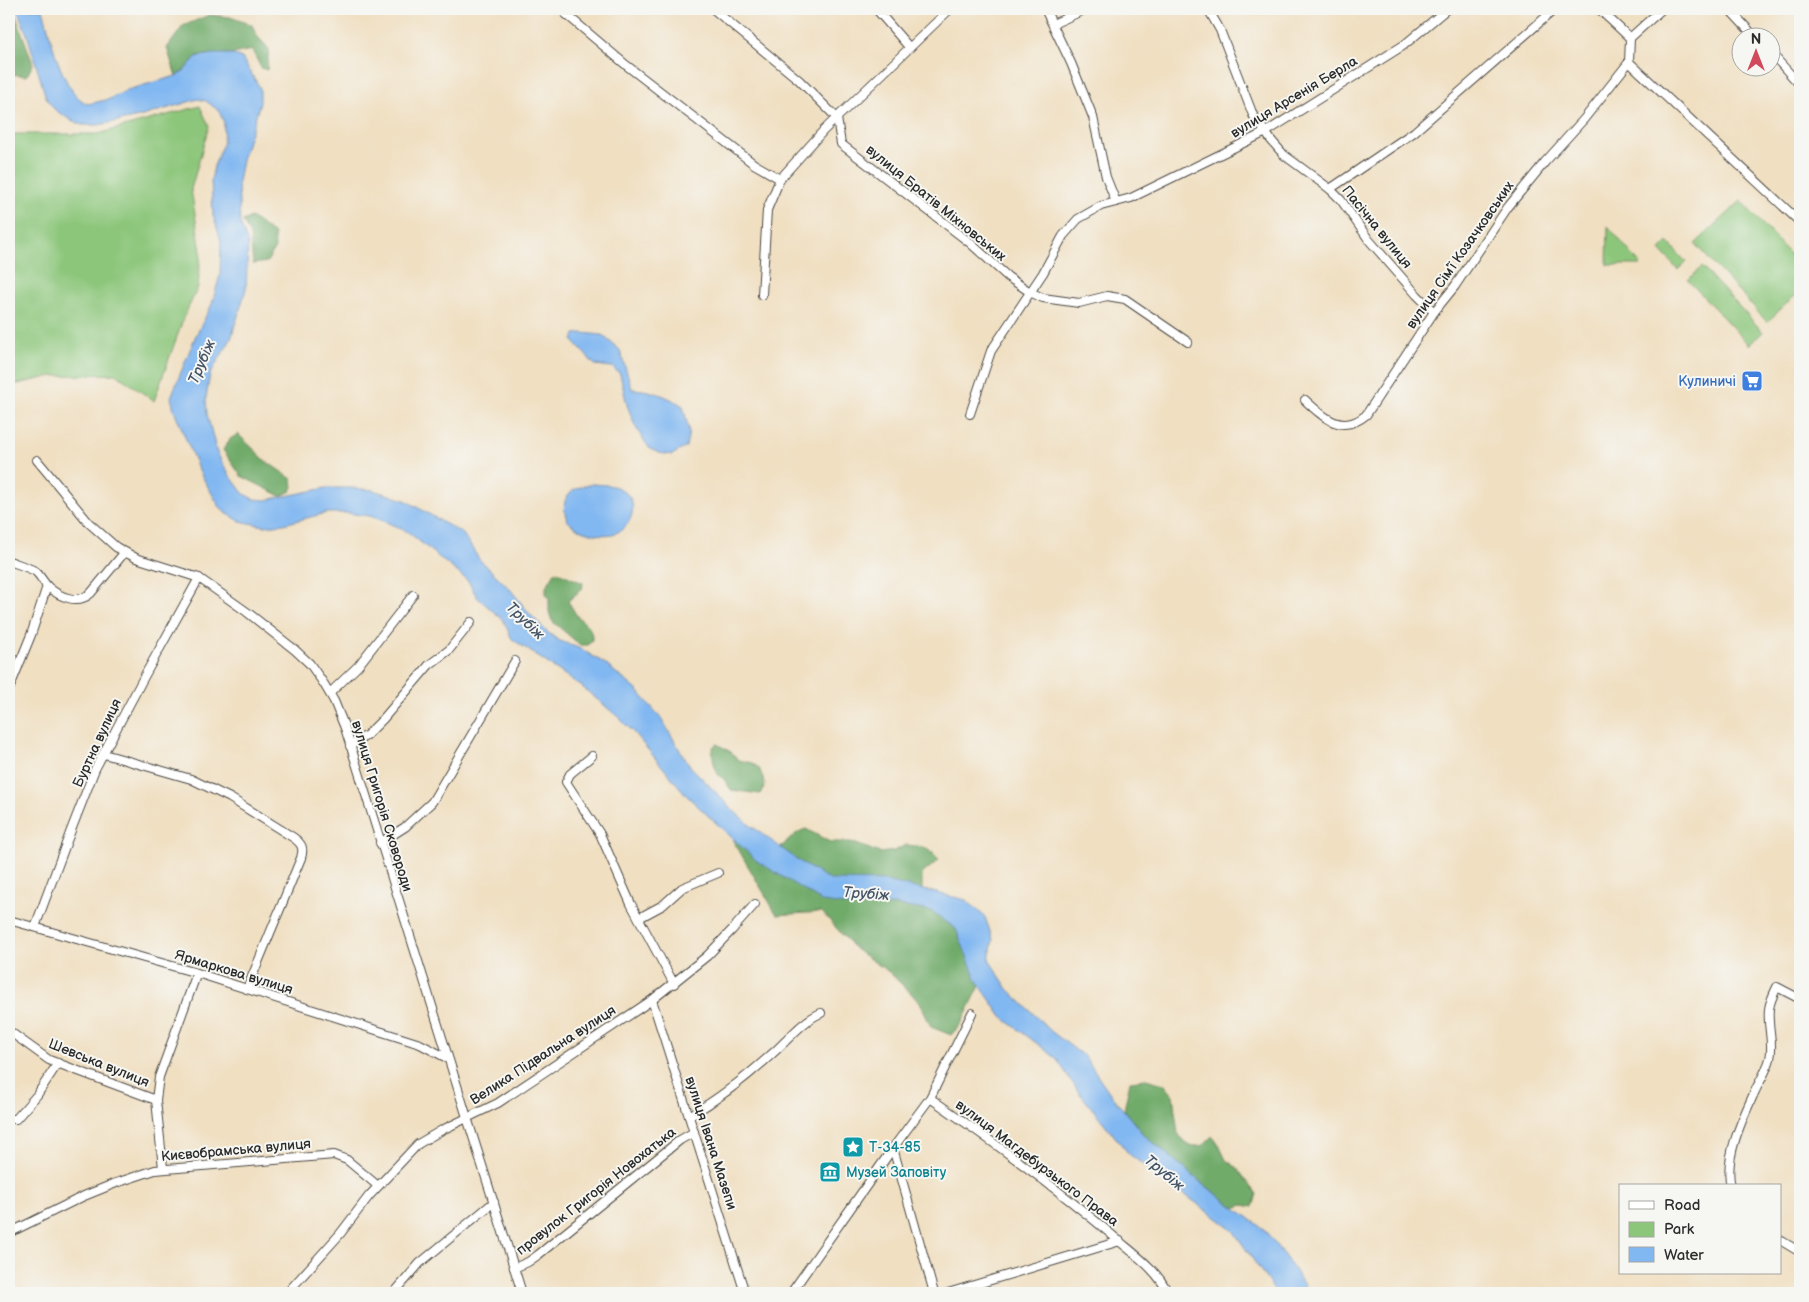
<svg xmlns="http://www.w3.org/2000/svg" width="1809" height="1302" font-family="'Balsamiq Sans',sans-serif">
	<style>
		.green { fill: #8cc67a; stroke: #5c7852 }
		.forest { fill: #71ab6a; stroke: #4e6b4a }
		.water { fill: #82b8f1; stroke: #56728e }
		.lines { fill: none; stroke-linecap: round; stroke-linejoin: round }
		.minor-casing { stroke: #494642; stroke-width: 10 }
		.minor { stroke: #fff; stroke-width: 8 }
		.labels { text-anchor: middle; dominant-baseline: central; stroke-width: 4; stroke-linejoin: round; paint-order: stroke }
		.street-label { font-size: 14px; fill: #2b2b2b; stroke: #f6f6f2 }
		.shop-label { font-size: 14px; fill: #366cbe; stroke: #f6f6f2; text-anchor: end }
		.culture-label { font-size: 14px; fill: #0d838f; stroke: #f6f6f2; text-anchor: start }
		.water-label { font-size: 15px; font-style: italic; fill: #455566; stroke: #f6f6f2 }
	</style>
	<rect width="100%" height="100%" fill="#f6f6f2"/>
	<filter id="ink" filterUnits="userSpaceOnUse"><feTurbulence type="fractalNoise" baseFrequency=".02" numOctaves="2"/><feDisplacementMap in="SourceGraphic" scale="10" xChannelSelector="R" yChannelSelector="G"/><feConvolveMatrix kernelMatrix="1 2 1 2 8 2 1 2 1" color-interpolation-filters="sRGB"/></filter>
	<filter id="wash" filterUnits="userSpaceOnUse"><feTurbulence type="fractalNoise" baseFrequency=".0096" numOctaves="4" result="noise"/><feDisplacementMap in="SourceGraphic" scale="20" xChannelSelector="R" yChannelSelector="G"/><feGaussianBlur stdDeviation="1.12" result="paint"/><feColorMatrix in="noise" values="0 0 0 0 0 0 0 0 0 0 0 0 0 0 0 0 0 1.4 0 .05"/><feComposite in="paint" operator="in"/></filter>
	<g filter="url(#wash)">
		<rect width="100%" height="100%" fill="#f0dfc1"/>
		<g class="green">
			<path d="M200,106L209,126L191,189L201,252L198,287L184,317L154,401L116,374L53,376L9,386V134H98Z"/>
			<path d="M1741,201L1800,265V291L1767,322L1695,244Z"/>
			<path d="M1608,226L1641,265H1607Z"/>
			<path d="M1668,242L1686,262L1678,270L1660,250Z"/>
			<path d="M1702,267L1763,332L1749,345L1688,280Z"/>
		</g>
		<g class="forest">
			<path d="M9,10L14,11L33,64L27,76L10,74L9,70Z"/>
			<path d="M209,15L230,17L252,25L257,36L269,49L267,70L261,68L252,50L232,54L201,55L196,57L185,70L176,76L167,48L183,26Z"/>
			<path d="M251,217L274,234L275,248L267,262L253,264L250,235L243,221Z"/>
			<path d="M238,434L267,462L292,479L293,487L291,491L281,496L241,476L223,450L230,439Z"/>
			<path d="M556,571L583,583L582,589L568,601C571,606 574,611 577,616C585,624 593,627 592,640L588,645H580L552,621L549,612V599L546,594V587Z"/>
			<path d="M717,744L731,752L739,760L752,763L759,768L765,783L764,788L760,794L731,790L723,778L719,776C714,766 712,758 713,747Z"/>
			<path d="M806,829L830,842H851L880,853L894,851L906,845L923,847L933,853L939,860L922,874V890L932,911L956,929L980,986L961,1024L951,1035L931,1027L920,1002L889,972L855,949L822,912L777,915L732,839L781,847C790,840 795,832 806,829Z"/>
			<path d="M1146,1079L1164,1084L1173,1095L1178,1134L1190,1146H1202L1212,1136L1219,1145L1226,1160L1236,1167L1257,1194L1253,1207L1243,1205L1235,1208L1203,1184L1143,1134L1124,1110L1130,1081Z"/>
		</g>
		<g class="water">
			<path d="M17,9H43C50,34 61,93 88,104L110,99L127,90L176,76L185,70L196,57L213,54H232L242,58L260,88V103L242,160L238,182L240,223L248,244L246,289L231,339L210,374L206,398L207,414L217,453L228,473L243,493L253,499L266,500L326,488H352L373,490L405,500L463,534L479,559L510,589L529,613L546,631L558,640L581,649L604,663L637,690L661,718L681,752L691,767L735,812L750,825L803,864L830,880L886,881L966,900L985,917L993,940L989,960L1008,989L1052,1032L1085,1057L1112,1096L1143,1134L1203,1184L1264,1229L1291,1265L1309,1293H1276L1232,1229L1129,1154L1078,1091L1056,1058L1002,1017L977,981L956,929L932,911L893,905L851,906L823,902L757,861L688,797L633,732L617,716L581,686L512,639L503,620L477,597L468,581L408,532L384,521L370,516L347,513H326L284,524L264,526L240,521L226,513L219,506L199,471L174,410L171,397L196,335L212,304L220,275L221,241L213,215L211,181L214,166L223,143L224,123L219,111L206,101L198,99L139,117L98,125H82L69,119L54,109L46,98L27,34Z"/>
			<path d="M582,333L602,335L620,350L632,389C651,390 666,395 683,406L689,432L686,447L672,455L659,453L650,449L643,439L635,426L627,405L620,374L612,367L595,365L573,341L575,334Z"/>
			<path d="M592,484C602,485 614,484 622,490C639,500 634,524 618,532C610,536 599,535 591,533C582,531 573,527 567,520C559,497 570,488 592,484Z"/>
		</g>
	</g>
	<g filter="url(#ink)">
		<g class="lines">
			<g class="minor-casing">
				<g id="minor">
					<path d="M560,9L626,65L754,164L780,179"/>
					<path d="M713,9L799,80L837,118L841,144L934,215L969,242L1008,277L1030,292L1043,298L1079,303L1107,296L1125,299L1188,342"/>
					<path d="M876,9L909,47"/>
					<path d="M1045,9L1071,63L1093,117L1106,177L1116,202"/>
					<path d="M1208,9L1220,30L1253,115L1271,140L1284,155L1330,189L1341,200L1369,240L1417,295L1434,312"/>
					<path d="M1599,9L1630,38"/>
					<path d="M1729,9L1756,38"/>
					<path d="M1053,24L1086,9"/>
					<path d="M1772,54L1800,85"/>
					<path d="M1629,62L1800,222"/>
					<path d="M1629,62L1630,38L1662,9"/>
					<path d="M1330,189L1414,132L1555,9"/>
					<path d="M762,295L767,210L780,179L824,130L950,9"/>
					<path d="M1305,400C1324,418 1342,435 1366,415L1434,312L1455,286L1508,207L1545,162L1584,119L1629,62"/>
					<path d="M970,414L991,351L1043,273L1063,236L1078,219L1101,206L1131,198L1266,132L1404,45L1447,9"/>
					<path d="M37,460L89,523L116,547L136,558L199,578L247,612L295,650L310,664L324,684L334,701L345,728L522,1293"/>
					<path d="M9,561C17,564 27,567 35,571C40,575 43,582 48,587C60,597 78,605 91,593L124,553"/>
					<path d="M9,689L31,635L47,586"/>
					<path d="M330,693L358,666L413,595"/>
					<path d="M350,746L367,735L383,719L429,665L449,650L471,622"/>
					<path d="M104,754L191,779L230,798L294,838C302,844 304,848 301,858L247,989"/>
					<path d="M592,756L570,774L566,782L600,834L631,904L674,984"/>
					<path d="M380,843L405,827L432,802L515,661"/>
					<path d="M639,918L663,905L682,888L718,873"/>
					<path d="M9,920L197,973L420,1044L447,1058"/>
					<path d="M35,927L70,833L95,769L145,675L199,578"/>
					<path d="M652,1000L745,1293"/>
					<path d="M9,1031L49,1060L156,1100"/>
					<path d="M930,1098C995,1143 1059,1189 1119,1241C1137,1256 1158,1271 1168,1293"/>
					<path d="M689,1116C717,1100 749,1075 773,1053C788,1040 802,1021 821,1013"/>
					<path d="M9,1119H16L37,1095L58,1063"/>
					<path d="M893,1148L934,1293"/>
					<path d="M163,1168L156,1100L159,1077L197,973"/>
					<path d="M1731,1186C1723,1157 1745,1113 1757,1087C1762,1078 1767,1069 1770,1059C1774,1042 1767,1026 1769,1009C1770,1001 1773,995 1777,987L1800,999"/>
					<path d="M9,1233L84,1196L116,1183L155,1170L334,1155L347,1160L378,1186"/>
					<path d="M1780,1240L1800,1252"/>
					<path d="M514,1268L528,1262L538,1255L680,1140L694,1132"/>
					<path d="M287,1293L340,1234L369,1196L418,1144L442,1130L498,1103L652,1000L707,956L732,930L755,904"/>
					<path d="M394,1293L420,1263L494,1202"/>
					<path d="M791,1293L893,1148L930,1098L972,1013"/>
					<path d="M948,1293L1120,1241"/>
				</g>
			</g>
			<use href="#minor" class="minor"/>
		</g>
	</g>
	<defs>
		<g id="supermarket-square" transform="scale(1.125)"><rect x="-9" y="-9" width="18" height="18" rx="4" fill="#3f7fe0" stroke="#f6f6f2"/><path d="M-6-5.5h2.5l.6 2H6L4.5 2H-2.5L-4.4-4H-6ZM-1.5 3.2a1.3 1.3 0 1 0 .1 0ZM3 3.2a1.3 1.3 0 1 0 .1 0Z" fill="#fff"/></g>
		<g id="sight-square" transform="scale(1.125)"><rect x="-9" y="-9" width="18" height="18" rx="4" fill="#0f9aa8" stroke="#f6f6f2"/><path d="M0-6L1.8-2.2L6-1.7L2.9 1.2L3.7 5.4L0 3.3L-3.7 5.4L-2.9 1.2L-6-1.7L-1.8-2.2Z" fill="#fff"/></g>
		<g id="museum-square" transform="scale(1.125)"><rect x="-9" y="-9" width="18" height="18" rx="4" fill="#0f9aa8" stroke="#f6f6f2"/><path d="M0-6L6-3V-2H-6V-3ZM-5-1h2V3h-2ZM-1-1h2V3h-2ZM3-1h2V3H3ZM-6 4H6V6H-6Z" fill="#fff"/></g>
	</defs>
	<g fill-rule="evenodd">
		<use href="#supermarket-square" x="1752" y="381"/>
		<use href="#sight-square" x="853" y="1147"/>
		<use href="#museum-square" x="830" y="1172"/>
	</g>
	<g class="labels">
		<g class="street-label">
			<text transform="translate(1294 97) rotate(-31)">вулиця Арсенія Берла</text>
			<text transform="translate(936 203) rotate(39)">вулиця Братів Міхновських</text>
			<text transform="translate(1377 227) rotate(51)">Пасічна вулиця</text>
			<text transform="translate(1460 255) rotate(-55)">вулиця Сімʼї Козачковських</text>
			<text transform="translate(97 743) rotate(-65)">Буртна вулиця</text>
			<text transform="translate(382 806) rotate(73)">вулиця Григорія Сковороди</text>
			<text transform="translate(234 972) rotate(17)">Ярмаркова вулиця</text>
			<text transform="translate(543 1055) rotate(-33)">Велика Підвальна вулиця</text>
			<text transform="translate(99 1063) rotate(22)">Шевська вулиця</text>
			<text transform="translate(711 1143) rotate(72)">вулиця Івана Мазепи</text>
			<text transform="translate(236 1150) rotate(-5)">Києвобрамська вулиця</text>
			<text transform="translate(1037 1163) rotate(37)">вулиця Магдебурзького Права</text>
			<text transform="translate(596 1191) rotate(-38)">провулок Григорія Новохатька</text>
		</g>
		<g class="shop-label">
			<text x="1736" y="381">Кулиничі</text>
		</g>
		<g class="culture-label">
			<text x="869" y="1147">Т-34-85</text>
			<text x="846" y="1172">Музей Заповіту</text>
		</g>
		<g class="water-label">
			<text transform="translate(202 362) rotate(-67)">Трубіж</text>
			<text transform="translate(525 621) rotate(44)">Трубіж</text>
			<text transform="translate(866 894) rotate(4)">Трубіж</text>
			<text transform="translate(1164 1173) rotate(40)">Трубіж</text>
		</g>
	</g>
	<rect width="1809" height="1302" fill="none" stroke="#f6f6f2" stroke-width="30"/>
	<rect x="1619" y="1184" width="162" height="90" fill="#f6f6f2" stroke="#a5a5a2"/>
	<rect x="1629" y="1201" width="25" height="8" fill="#ffffff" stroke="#a5a5a2"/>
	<text x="1664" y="1210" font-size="15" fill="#2b2b2b">Road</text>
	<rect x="1629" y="1222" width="25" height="15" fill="#8cc67a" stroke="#a5a5a2"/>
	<text x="1664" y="1234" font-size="15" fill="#2b2b2b">Park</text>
	<rect x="1629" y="1247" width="25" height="15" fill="#82b8f1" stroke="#a5a5a2"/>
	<text x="1664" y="1260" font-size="15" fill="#2b2b2b">Water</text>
	<g transform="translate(1756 52)"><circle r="24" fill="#f6f6f2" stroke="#a5a5a2"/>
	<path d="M0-4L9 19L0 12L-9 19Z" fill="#d1495b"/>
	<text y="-8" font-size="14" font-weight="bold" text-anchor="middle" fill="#2b2b2b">N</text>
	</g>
</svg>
